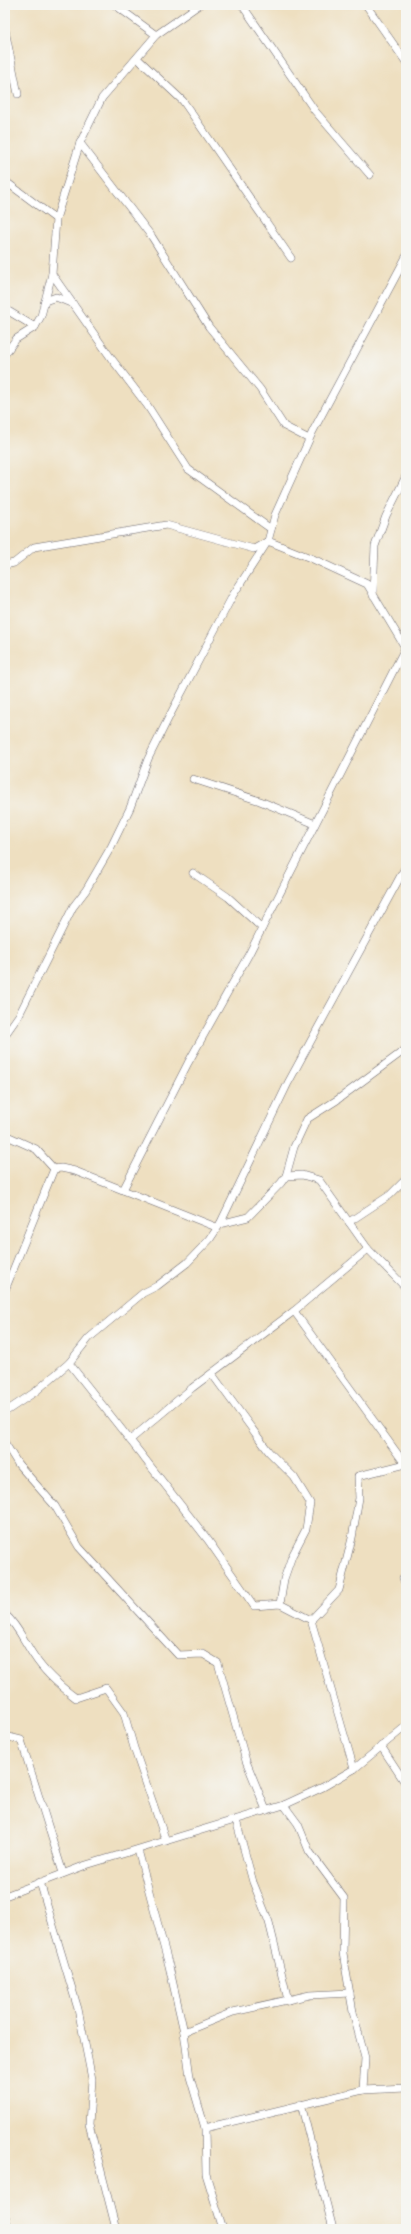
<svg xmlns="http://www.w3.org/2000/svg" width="411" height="2234" font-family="Pangolin,sans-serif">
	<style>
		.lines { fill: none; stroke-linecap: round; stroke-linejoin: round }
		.minor-casing { stroke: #69646a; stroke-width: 8 }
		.minor { stroke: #fff; stroke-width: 7 }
	</style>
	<rect width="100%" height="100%" fill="#f6f6f2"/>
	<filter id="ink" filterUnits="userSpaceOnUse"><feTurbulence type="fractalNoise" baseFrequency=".025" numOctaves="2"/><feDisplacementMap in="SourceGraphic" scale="8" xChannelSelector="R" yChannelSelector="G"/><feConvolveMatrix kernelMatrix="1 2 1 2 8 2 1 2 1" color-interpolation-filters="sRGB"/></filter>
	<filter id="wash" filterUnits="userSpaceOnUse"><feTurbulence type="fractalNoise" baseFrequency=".012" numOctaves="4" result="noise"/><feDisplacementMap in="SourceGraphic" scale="16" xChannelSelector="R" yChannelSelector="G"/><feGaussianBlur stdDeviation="0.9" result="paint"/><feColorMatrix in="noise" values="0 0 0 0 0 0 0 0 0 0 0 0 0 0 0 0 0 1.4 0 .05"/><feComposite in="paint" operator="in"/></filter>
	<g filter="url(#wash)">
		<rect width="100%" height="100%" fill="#eedfc0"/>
	</g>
	<g filter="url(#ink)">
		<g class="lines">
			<g class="minor-casing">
				<g id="minor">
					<path d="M115,5L156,35"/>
					<path d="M242,5L315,111L370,175"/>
					<path d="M366,5L406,62"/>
					<path d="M5,30L18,94"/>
					<path d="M137,58L183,101L291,258"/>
					<path d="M80,143L152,237L209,327L260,389L284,426L309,439"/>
					<path d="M5,181L56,219"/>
					<path d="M52,274L111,358L147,405L188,469L271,529"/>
					<path d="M44,304L45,301L56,297L73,304"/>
					<path d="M5,309L35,327"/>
					<path d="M5,354L16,339L35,327L41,316L52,274L56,219L80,143L102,98L156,35L199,5"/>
					<path d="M5,565L14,563L34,547L166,525L254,549L268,541L313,559L367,584L406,649"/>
					<path d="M373,595L375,546L386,516L406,476"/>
					<path d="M193,779L260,801L315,824"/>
					<path d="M193,873L228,897L262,928"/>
					<path d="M5,1035L19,1015L73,907L86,890L111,847L130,808L148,759L170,715L233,595L268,541L275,515L313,431L406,257"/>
					<path d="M5,1135L36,1149L54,1169"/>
					<path d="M54,1169L61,1168L75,1171L216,1227"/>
					<path d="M286,1176L302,1175L319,1180L368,1249L406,1288"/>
					<path d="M123,1190L188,1063L249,954L405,648"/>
					<path d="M349,1222L390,1195L406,1179"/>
					<path d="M220,1224L288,1083L406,866"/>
					<path d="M5,1290L54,1169"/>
					<path d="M294,1311L368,1249"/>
					<path d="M212,1374L269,1452L294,1477L310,1503L306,1529L292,1556L284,1579L280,1604"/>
					<path d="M5,1412L35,1392L69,1363"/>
					<path d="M130,1440L208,1540L254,1606L280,1604L311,1620"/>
					<path d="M5,1443L18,1464L55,1506L79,1547L178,1655L203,1654L218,1663L246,1761L266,1810"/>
					<path d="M405,1464L294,1311L192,1388L130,1440L69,1363L89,1338L143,1293L157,1286L187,1263L210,1239L220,1224L248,1217L281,1183L286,1176L294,1147L307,1119L337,1100L406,1049"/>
					<path d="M406,1577L403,1578L406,1585"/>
					<path d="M5,1614C18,1626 24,1641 34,1656C44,1672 60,1686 76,1698L106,1688L124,1713L134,1748L166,1841"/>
					<path d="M5,1736L21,1740L63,1873"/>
					<path d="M381,1746L406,1784"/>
					<path d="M354,1769L311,1620L339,1590L352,1538L359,1498L358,1476L406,1464"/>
					<path d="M284,1805L298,1824L309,1851L344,1898L343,1953L353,2012L365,2058L363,2090"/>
					<path d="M236,1820L253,1882L269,1922L288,2000"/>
					<path d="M138,1850L169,1966L184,2032L190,2077L205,2128L206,2174L223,2229"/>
					<path d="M40,1882L78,2009L92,2079L89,2124L116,2229"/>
					<path d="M5,1896L86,1865L284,1805L323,1787L354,1769L406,1726"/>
					<path d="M184,2032L233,2012L310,1995L350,1993"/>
					<path d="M301,2104L333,2229"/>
					<path d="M205,2128L363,2090L406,2088"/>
					<path d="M5,2216L8,2229"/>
				</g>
			</g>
			<use href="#minor" class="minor"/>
		</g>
	</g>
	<rect width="411" height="2234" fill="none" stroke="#f6f6f2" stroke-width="20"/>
</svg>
